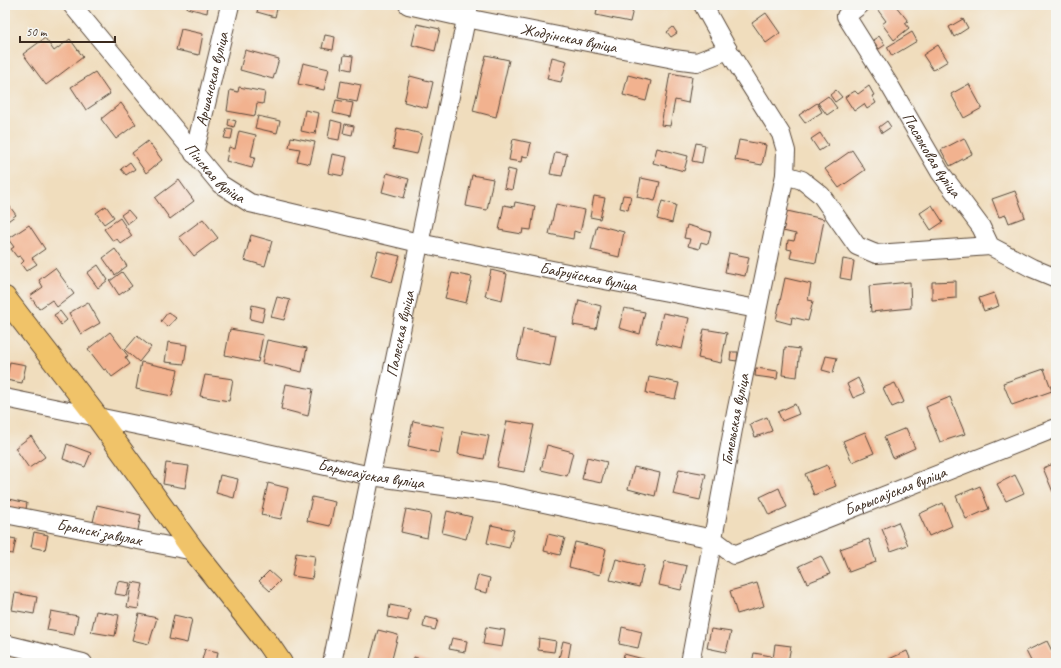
<svg xmlns="http://www.w3.org/2000/svg" width="1061" height="668" font-family="Caveat,sans-serif">
	<style>
		.building { fill: #f2b28f }
		.lines { fill: none; stroke-linecap: round; stroke-linejoin: round }
		.minor-casing { stroke: #564536; stroke-width: 20 }
		.major-casing { stroke: #564536; stroke-width: 24 }
		.minor { stroke: #fff; stroke-width: 18 }
		.major { stroke: #f0c369; stroke-width: 22 }
		.labels { text-anchor: middle; dominant-baseline: central; stroke-width: 3; stroke-linejoin: round; paint-order: stroke }
		.street-label { font-size: 16px; fill: #3b2a1e; stroke: #f6f6f2 }
	</style>
	<rect width="100%" height="100%" fill="#f6f6f2"/>
	<filter id="ink" filterUnits="userSpaceOnUse"><feTurbulence type="fractalNoise" baseFrequency=".025" numOctaves="2"/><feDisplacementMap in="SourceGraphic" scale="8" xChannelSelector="R" yChannelSelector="G"/><feConvolveMatrix kernelMatrix="1 2 1 2 8 2 1 2 1" color-interpolation-filters="sRGB"/></filter>
	<filter id="wash" filterUnits="userSpaceOnUse"><feTurbulence type="fractalNoise" baseFrequency=".012" numOctaves="4" result="noise"/><feDisplacementMap in="SourceGraphic" scale="16" xChannelSelector="R" yChannelSelector="G"/><feGaussianBlur stdDeviation="0.9" result="paint"/><feColorMatrix in="noise" values="0 0 0 0 0 0 0 0 0 0 0 0 0 0 0 0 0 1.4 0 .05"/><feComposite in="paint" operator="in"/></filter>
	<g filter="url(#wash)">
		<rect width="100%" height="100%" fill="#f0ddbd"/>
		<g id="blocks">
			<g class="building">
				<path d="M188,5H208L207,13L187,8Z"/>
				<path d="M259,5H278L275,17L257,12Z"/>
				<path d="M598,5H634L630,22L596,15Z"/>
				<path d="M882,5H895L908,21L905,23L909,28L894,40L882,24L886,21L877,9Z"/>
				<path d="M766,13L780,33L766,43L752,23Z"/>
				<path d="M963,19L968,28L954,37L949,27Z"/>
				<path d="M417,24L440,29L435,51L412,45Z"/>
				<path d="M673,27L677,33L671,37L667,32Z"/>
				<path d="M181,29L203,34L199,55L176,50Z"/>
				<path d="M912,32L917,41L892,56L887,47Z"/>
				<path d="M325,35L335,37L333,50L322,48Z"/>
				<path d="M879,36L885,45L879,49L873,40Z"/>
				<path d="M45,38L54,51L70,39L83,57L46,85L23,54Z"/>
				<path d="M938,45L948,61L933,70L923,55Z"/>
				<path d="M245,50L279,59L273,79L240,70Z"/>
				<path d="M344,55L353,56L351,70L342,68Z"/>
				<path d="M486,55L509,60L496,117L473,111Z"/>
				<path d="M552,57L567,61L561,82L547,79Z"/>
				<path d="M303,63L329,69L324,90L298,84Z"/>
				<path d="M95,72L110,94L86,110L71,87Z"/>
				<path d="M670,73L692,77L688,103L675,100L670,126L661,125Z"/>
				<path d="M628,75L651,81L646,101L623,95Z"/>
				<path d="M410,76L433,82L427,108L404,102Z"/>
				<path d="M341,81L361,85L357,102L338,98Z"/>
				<path d="M969,84L982,108L964,118L951,94Z"/>
				<path d="M869,86L874,95L872,96L876,103L867,109L864,104L854,111L845,97L855,91L858,94Z"/>
				<path d="M239,87L265,92L263,104L257,103L255,116L227,111L230,90L238,92Z"/>
				<path d="M836,90L842,97L835,102L830,95Z"/>
				<path d="M828,96L837,108L827,115L818,103Z"/>
				<path d="M336,100L353,103L350,117L333,113Z"/>
				<path d="M121,103L136,124L116,139L101,119Z"/>
				<path d="M817,103L822,112L805,123L799,115Z"/>
				<path d="M305,110L319,113L315,134L301,131Z"/>
				<path d="M258,116L280,121L277,133L255,128Z"/>
				<path d="M229,119L236,121L234,127L228,125Z"/>
				<path d="M331,120L342,123L339,140L328,138Z"/>
				<path d="M887,121L891,127L882,133L879,127Z"/>
				<path d="M345,124L354,126L352,135L343,133Z"/>
				<path d="M397,128L422,134L417,154L393,149Z"/>
				<path d="M227,129L233,130L231,139L224,138Z"/>
				<path d="M239,131L256,135L251,156L255,157L252,168L226,161L229,147L235,149Z"/>
				<path d="M820,133L828,145L819,151L811,139Z"/>
				<path d="M291,137L315,142L310,164L297,161L300,149L289,147Z"/>
				<path d="M964,138L972,154L950,166L941,150Z"/>
				<path d="M513,139L531,143L528,157L522,156L521,162L509,160Z"/>
				<path d="M739,140L766,145L762,165L735,160Z"/>
				<path d="M148,141L162,160L146,173L132,153Z"/>
				<path d="M696,143L705,145L702,163L692,161Z"/>
				<path d="M657,148L688,156L684,171L653,163Z"/>
				<path d="M852,150L865,170L839,188L825,169Z"/>
				<path d="M555,152L567,154L562,176L550,174Z"/>
				<path d="M332,154L347,157L343,176L328,173Z"/>
				<path d="M130,162L135,169L126,175L121,169Z"/>
				<path d="M508,169L516,171L512,190L504,188Z"/>
				<path d="M387,173L409,179L404,198L382,192Z"/>
				<path d="M472,175L493,179L487,210L466,206Z"/>
				<path d="M641,178L660,182L655,201L637,197Z"/>
				<path d="M179,180L194,201L170,219L155,198Z"/>
				<path d="M1015,191L1025,217L1009,223L1006,215L999,217L992,199Z"/>
				<path d="M623,195L631,196L628,210L620,208Z"/>
				<path d="M594,196L605,198L600,219L590,217Z"/>
				<path d="M5,200L16,215L5,223Z"/>
				<path d="M662,201L676,205L672,223L657,219Z"/>
				<path d="M515,202L535,206L531,230L523,229L522,234L499,230L504,205L514,207Z"/>
				<path d="M556,204L585,210L580,233L574,231L573,239L549,234Z"/>
				<path d="M932,205L943,222L931,230L920,213Z"/>
				<path d="M106,206L114,217L104,224L96,213Z"/>
				<path d="M128,210L135,218L127,224L121,215Z"/>
				<path d="M787,211L824,219L816,263L790,258L792,250L787,249L788,240L794,241L796,234L783,231Z"/>
				<path d="M120,218L132,236L121,244L117,239L113,241L104,229Z"/>
				<path d="M203,219L218,238L194,256L179,237Z"/>
				<path d="M29,225L45,249L32,258L37,264L26,271L21,264L24,261L20,256L17,257L11,249L14,247L8,239Z"/>
				<path d="M597,225L624,232L619,257L591,250Z"/>
				<path d="M687,225L711,232L708,244L701,242L699,249L688,246L690,239L684,238Z"/>
				<path d="M251,235L272,241L265,266L244,260Z"/>
				<path d="M115,249L127,266L115,275L103,258Z"/>
				<path d="M378,251L400,256L392,282L371,276Z"/>
				<path d="M729,253L749,257L745,276L725,272Z"/>
				<path d="M843,259L854,261L851,280L840,278Z"/>
				<path d="M98,265L108,280L98,288L87,273Z"/>
				<path d="M55,268L74,294L57,307L52,300L39,309L30,296L43,287L39,280Z"/>
				<path d="M491,270L507,274L502,300L485,296Z"/>
				<path d="M122,272L132,286L119,295L110,281Z"/>
				<path d="M452,273L472,277L466,303L445,298Z"/>
				<path d="M785,278L811,284L808,300L813,301L808,321L792,317L791,324L776,320Z"/>
				<path d="M956,281V298L932,300V282Z"/>
				<path d="M910,282L911,308L871,312L869,286Z"/>
				<path d="M994,293L999,306L984,311L979,298Z"/>
				<path d="M277,297L290,300L284,320L271,317Z"/>
				<path d="M579,300L601,306L596,329L573,325Z"/>
				<path d="M88,302L100,323L81,334L69,313Z"/>
				<path d="M252,305L265,308L262,322L250,319Z"/>
				<path d="M624,308L645,312L640,334L619,328Z"/>
				<path d="M60,311L67,320L61,325L54,315Z"/>
				<path d="M168,312L176,318L168,327L161,321Z"/>
				<path d="M663,313L689,318L682,349L656,343Z"/>
				<path d="M230,329L263,335L258,362L225,355Z"/>
				<path d="M523,329L556,335L550,366L517,359Z"/>
				<path d="M704,329L727,333L721,363L698,358Z"/>
				<path d="M110,332L128,356L125,357L130,364L112,377L106,369L104,370L88,349Z"/>
				<path d="M137,336L151,347L139,362L125,350Z"/>
				<path d="M267,340L307,348L302,372L262,363Z"/>
				<path d="M168,342L187,345L184,364L165,362Z"/>
				<path d="M785,347L800,349L797,377L782,375Z"/>
				<path d="M731,352H738L737,361L730,360Z"/>
				<path d="M826,356L837,358L833,373L822,370Z"/>
				<path d="M10,362L26,365L22,383L6,380Z"/>
				<path d="M141,362L178,370L172,396L136,389Z"/>
				<path d="M756,368L778,371L777,379L755,376Z"/>
				<path d="M1044,369L1052,391L1012,405L1003,383Z"/>
				<path d="M205,375L233,379L229,401L200,396Z"/>
				<path d="M649,377L679,383L675,399L646,393Z"/>
				<path d="M858,378L865,393L853,398L847,384Z"/>
				<path d="M895,383L904,402L892,407L883,388Z"/>
				<path d="M286,384L313,389L308,416L281,409Z"/>
				<path d="M950,397L965,434L940,442L926,407Z"/>
				<path d="M795,404L799,414L782,421L778,412Z"/>
				<path d="M767,417L772,431L755,437L750,424Z"/>
				<path d="M413,421L444,427L439,453L408,446Z"/>
				<path d="M507,421L534,425L524,472L497,467Z"/>
				<path d="M906,428L915,448L893,458L884,437Z"/>
				<path d="M462,431L489,436L484,459L458,454Z"/>
				<path d="M865,432L874,453L852,462L843,441Z"/>
				<path d="M31,436L45,457L29,468L15,448Z"/>
				<path d="M67,444L91,453L85,467L63,459Z"/>
				<path d="M547,445L573,452L567,476L541,470Z"/>
				<path d="M587,457L607,462L601,483L582,479Z"/>
				<path d="M166,463L189,466L185,488L163,484Z"/>
				<path d="M1056,463V491L1053,492L1043,468Z"/>
				<path d="M827,465L836,486L814,495L805,474Z"/>
				<path d="M634,467L660,473L655,496L628,489Z"/>
				<path d="M679,469L706,474L700,500L673,494Z"/>
				<path d="M220,475L238,479L234,498L216,493Z"/>
				<path d="M1015,475L1024,493L1006,501L997,484Z"/>
				<path d="M268,483L288,488L281,519L261,515Z"/>
				<path d="M980,486L989,509L966,519L956,496Z"/>
				<path d="M779,488L787,507L769,515L760,497Z"/>
				<path d="M312,497L335,502L330,526L307,521Z"/>
				<path d="M5,498L27,503L25,515L5,511Z"/>
				<path d="M943,503L952,526L929,536L919,514Z"/>
				<path d="M97,505L141,515L137,535L92,526Z"/>
				<path d="M406,509L431,514L427,538L401,532Z"/>
				<path d="M447,511L472,517L466,539L442,533Z"/>
				<path d="M898,522L908,545L891,551L882,529Z"/>
				<path d="M491,525L514,530L509,548L487,543Z"/>
				<path d="M34,532L48,535L45,550L31,547Z"/>
				<path d="M548,534L565,538L560,555L544,551Z"/>
				<path d="M5,537L16,539L13,554L5,553Z"/>
				<path d="M869,539L876,562L849,572L840,549Z"/>
				<path d="M575,542L606,549L600,575L569,567Z"/>
				<path d="M296,553L315,556L312,579L292,576Z"/>
				<path d="M821,556L830,574L807,583L799,566Z"/>
				<path d="M616,559L644,566L639,587L610,580Z"/>
				<path d="M665,561L687,566L681,590L659,585Z"/>
				<path d="M269,571L280,581L270,591L259,581Z"/>
				<path d="M478,575L490,578L487,593L474,590Z"/>
				<path d="M118,581L130,583L127,596L115,594Z"/>
				<path d="M132,582L143,584L138,609L127,607Z"/>
				<path d="M757,583L764,606L737,614L730,591Z"/>
				<path d="M15,593L37,597L34,614L12,610Z"/>
				<path d="M390,605L410,609L408,621L388,617Z"/>
				<path d="M51,611L78,616L74,635L47,630Z"/>
				<path d="M96,611L119,615L115,636L91,632Z"/>
				<path d="M139,614L157,618L149,644L132,640Z"/>
				<path d="M174,615L192,619L187,643L169,639Z"/>
				<path d="M425,617L438,620L435,630L423,627Z"/>
				<path d="M486,627L505,630L502,647L483,644Z"/>
				<path d="M622,627L642,632L638,648L619,644Z"/>
				<path d="M711,629L731,632L726,652L707,648Z"/>
				<path d="M378,630L398,635L391,663H369Z"/>
				<path d="M452,638L467,641L465,652L449,649Z"/>
				<path d="M539,638L556,641L554,652L538,650Z"/>
				<path d="M563,641L571,643L568,660L559,658Z"/>
				<path d="M1047,641L1056,659V663H1032L1026,651Z"/>
				<path d="M775,644L791,646L788,662L773,660Z"/>
				<path d="M205,649L218,652L216,663L202,660Z"/>
				<path d="M907,651L912,663H891L889,659Z"/>
				<path d="M754,653L771,656L769,663H752Z"/>
				<path d="M624,654L647,660L646,663H622Z"/>
				<path d="M414,657L434,663H413Z"/>
			</g>
		</g>
	</g>
	<g filter="url(#ink)">
		<use href="#blocks" fill-opacity="0" stroke="#564536" stroke-width="1"/>
		<g class="lines">
			<g class="minor-casing">
				<g id="minor">
					<path id="s1" d="M72,5L220,184L250,203L419,243L552,270L757,309"/>
					<path id="s2" d="M408,5L466,18L674,59L697,62L728,50"/>
					<path id="s3" d="M860,5L846,16L890,86L940,172L981,227L990,246L1032,268L1056,278"/>
					<path id="s4" d="M194,154L230,5"/>
					<path d="M785,175L802,180L821,195L857,246L876,254L990,246"/>
					<path id="s5" d="M5,398L190,436L371,476L502,494L713,539L734,555L1056,428"/>
					<path id="s6" d="M5,514L194,551"/>
					<path d="M5,644L83,663"/>
					<path id="s7" d="M332,663L347,589L469,5"/>
					<path id="s8" d="M690,663L736,413L785,175L786,151L781,134L728,50L703,5"/>
				</g>
			</g>
			<g class="major-casing">
				<path id="major" d="M5,298L97,417L194,551L268,644L281,663"/>
			</g>
			<use href="#minor" class="minor"/>
			<use href="#major" class="major"/>
		</g>
	</g>
	<g class="labels">
		<g class="street-label">
			<text stroke="none"><textPath href="#s2" startOffset="164">Жодзінская вуліца</textPath></text>
			<text stroke="none"><textPath href="#s4" startOffset="77">Аршанская вуліца</textPath></text>
			<text stroke="none"><textPath href="#s3" startOffset="181">Пасялковая вуліца</textPath></text>
			<text stroke="none"><textPath href="#s1" startOffset="221">Пінская вуліца</textPath></text>
			<text stroke="none"><textPath href="#s1" startOffset="614">Бабруйская вуліца</textPath></text>
			<text stroke="none"><textPath href="#s7" startOffset="336">Палеская вуліца</textPath></text>
			<text stroke="none"><textPath href="#s8" startOffset="248">Гомельская вуліца</textPath></text>
			<text stroke="none"><textPath href="#s5" startOffset="374">Барысаўская вуліца</textPath></text>
			<text stroke="none"><textPath href="#s5" startOffset="922">Барысаўская вуліца</textPath></text>
			<text stroke="none"><textPath href="#s6" startOffset="96">Бранскі завулак</textPath></text>
		</g>
	</g>
	<rect width="1061" height="668" fill="none" stroke="#f6f6f2" stroke-width="20"/>
	<path d="M20 36v6h95v-6" fill="none" stroke="#3b2a1e" stroke-width="2"/>
	<text x="26" y="36" font-size="12" fill="#3b2a1e" stroke="#f6f6f2" stroke-width="3" paint-order="stroke">50 m</text>
</svg>
